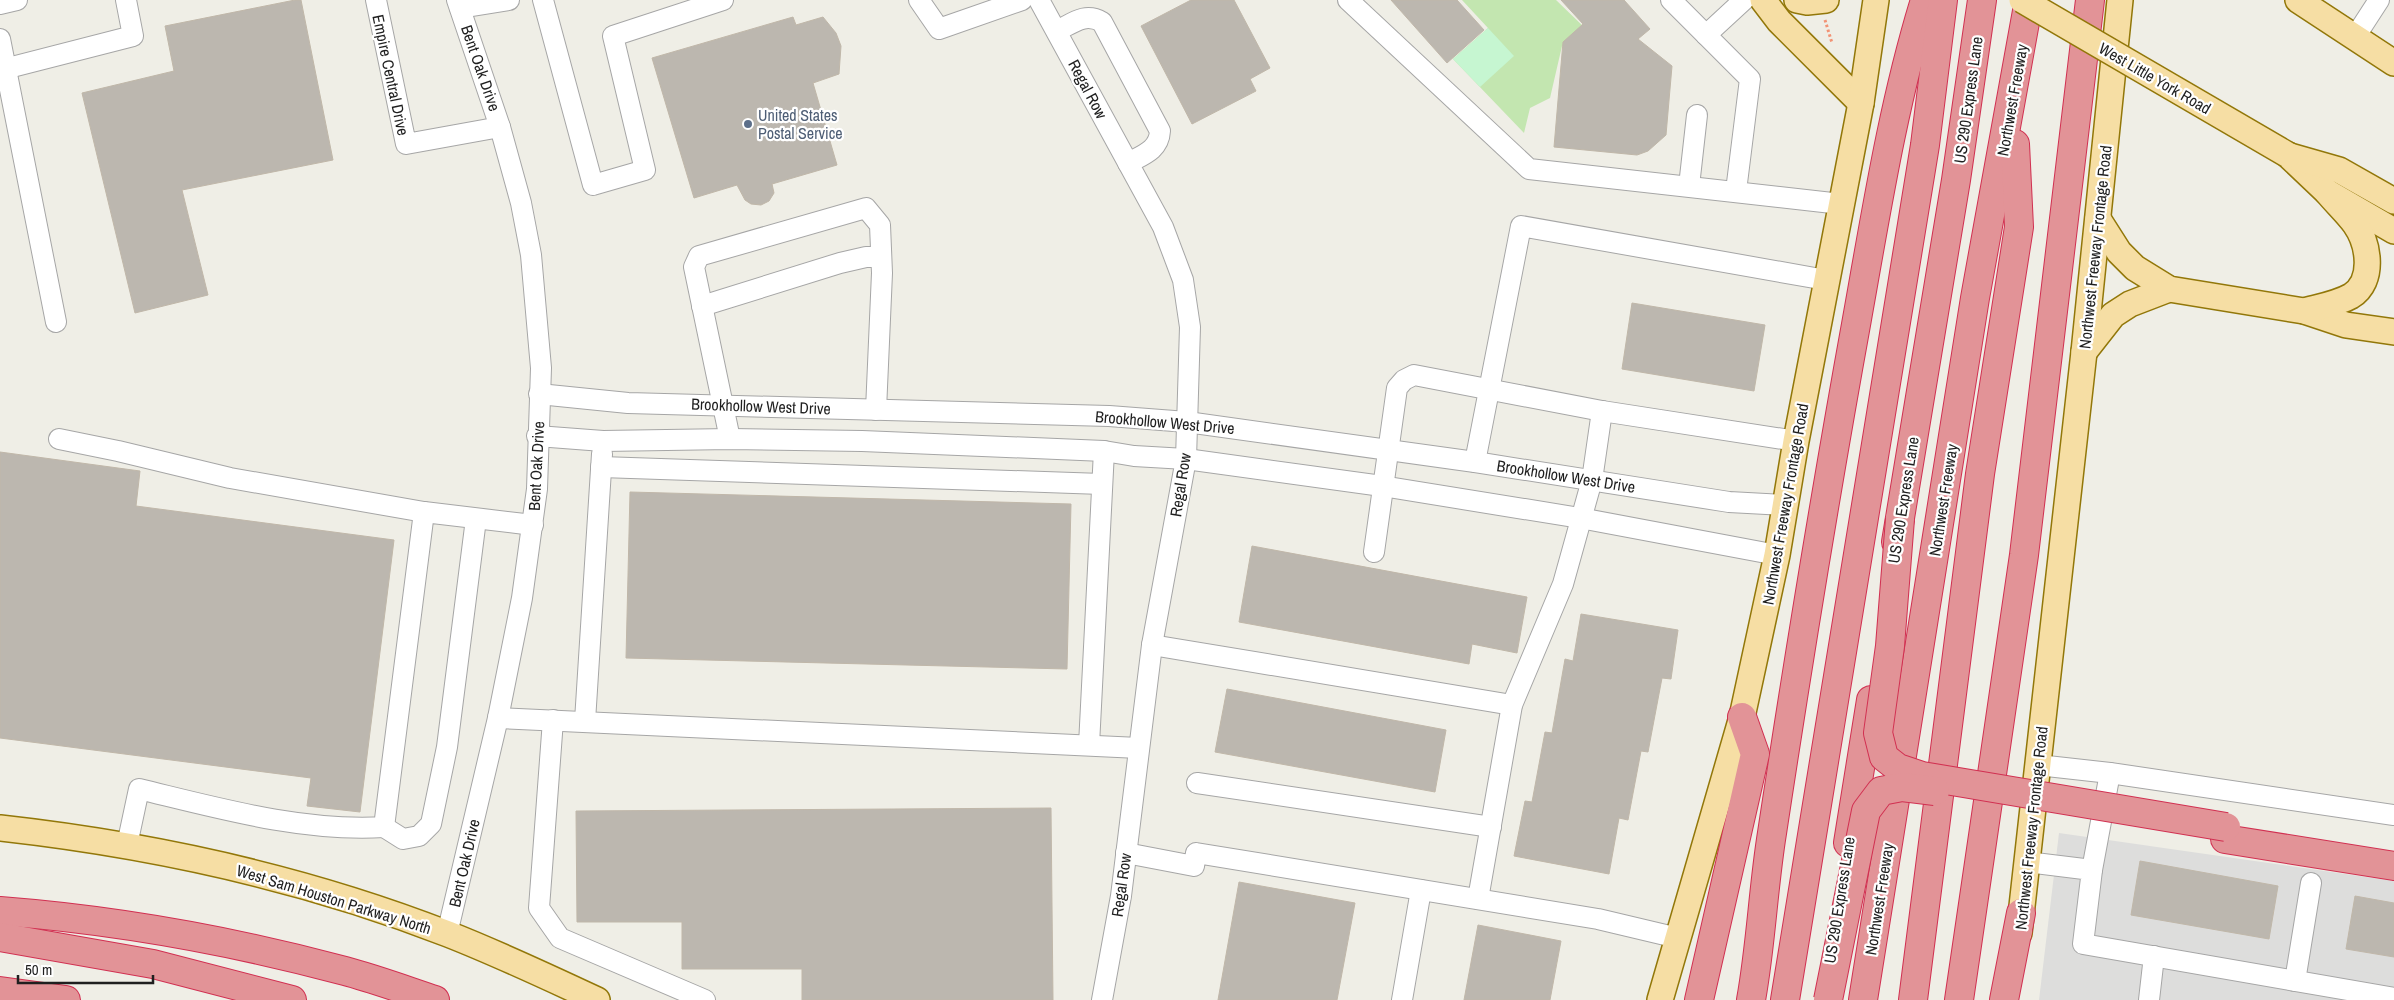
<svg xmlns="http://www.w3.org/2000/svg" width="2394" height="1000" font-family="'Archivo Narrow',sans-serif">
	<style>
		.residential { fill: #dddddc }
		.grass { fill: #c3e6b0 }
		.park { fill: #c6f6d1 }
		.building { fill: #bcb7af; stroke: #c0b7a9 }
		.lines { fill: none; stroke-linecap: round; stroke-linejoin: round }
		.minor-casing { stroke: #a6a6a6; stroke-width: 22 }
		.major-casing { stroke: #927709; stroke-width: 28 }
		.highway-casing { stroke: #d13051; stroke-width: 30 }
		.path { stroke: #f29375; stroke-width: 3; stroke-dasharray: 2.5 2.5; stroke-linecap: butt }
		.minor { stroke: #fff; stroke-width: 20 }
		.major { stroke: #f6dea4; stroke-width: 25 }
		.highway { stroke: #e29397; stroke-width: 28 }
		.major-bridge-casing { stroke: #927709; stroke-width: 28; stroke-linecap: butt }
		.highway-bridge-casing { stroke: #d13051; stroke-width: 30; stroke-linecap: butt }
		.major-bridge { stroke: #f6dea4; stroke-width: 25 }
		.highway-bridge { stroke: #e29397; stroke-width: 28 }
		.service-dot { fill: #5c6f8a; stroke: #fff; stroke-width: 2 }
		.labels { text-anchor: middle; dominant-baseline: central; stroke-width: 4.5; stroke-linejoin: round; paint-order: stroke }
		.street-label { font-size: 16px; fill: #1f1f1f; stroke: #fff }
		.service-label { font-size: 16px; fill: #4e5e75; stroke: #fff; text-anchor: start }
	</style>
	<rect width="100%" height="100%" fill="#efeee6"/>
	<path class="residential" d="M2059,833L2394,881V1000H2039Z"/>
	<path class="grass" d="M1462,0H1556L1587,30L1577,46H1562L1550,98L1530,108L1524,133L1453,59L1488,28Z"/>
	<path class="park" d="M1488,28L1514,56L1480,87L1453,59Z"/>
	<g class="building">
		<path d="M295,0H301L333,160L182,190L208,295L135,313L82,93L174,71L165,26Z"/>
		<path d="M1191,0H1234L1270,68L1250,79L1256,91L1192,124L1141,26Z"/>
		<path d="M1391,0H1457L1484,30L1447,63Z"/>
		<path d="M1561,0H1624L1650,29L1638,39L1672,66L1666,135L1648,151L1637,155L1554,147L1563,42L1583,24Z"/>
		<path d="M793,17L796,25L823,17L836,33L841,46L839,74L813,83L837,165L772,184L774,193L769,201L761,205L751,204L745,200L737,185L694,198L652,58Z"/>
		<path d="M1632,303L1765,325L1754,391L1622,369Z"/>
		<path d="M0,452L140,471L136,506L394,540L360,812L307,806L311,778L0,738Z"/>
		<path d="M630,492L1071,504L1067,669L626,658Z"/>
		<path d="M1252,546L1527,597L1517,653L1472,644L1469,664L1239,622Z"/>
		<path d="M1581,614L1678,630L1671,679L1662,678L1648,752L1641,751L1628,820L1619,818L1609,874L1514,856L1525,801L1532,802L1545,732L1552,733L1565,659L1573,661Z"/>
		<path d="M1227,689L1446,730L1435,792L1215,752Z"/>
		<path d="M1051,808L1053,1000H802V969H682V922H577L576,811Z"/>
		<path d="M2140,861L2278,886L2269,939L2131,915Z"/>
		<path d="M1239,882L1355,903L1337,1000H1218Z"/>
		<path d="M2355,896L2394,903V957L2346,949Z"/>
		<path d="M1478,925L1561,941L1550,1000H1464Z"/>
	</g>
	<g class="lines">
		<g class="minor-casing">
			<g id="minor">
				<path d="M376,0L406,144L500,127"/>
				<path d="M543,0L593,185L645,170L613,36L723,0"/>
				<path d="M919,0L939,29L1022,0"/>
				<path d="M1039,0L1163,227L1183,280L1190,327L1186,459L1152,645L1121,896L1102,1000"/>
				<path d="M1348,0L1529,169L1841,204"/>
				<path d="M1671,0L1750,79L1736,191"/>
				<path d="M0,4L17,0"/>
				<path d="M460,8L509,0"/>
				<path d="M1057,31C1073,23 1085,12 1102,22L1160,131C1159,150 1143,155 1128,163"/>
				<path d="M1706,35L1744,0"/>
				<path d="M2355,37L2379,0"/>
				<path d="M0,39L56,322"/>
				<path d="M0,70L133,36L126,0"/>
				<path d="M1689,186L1697,115"/>
				<path d="M702,306L840,263L866,257H881"/>
				<path d="M539,394L628,403L1109,416L1187,422L1475,462L1729,502L1786,505"/>
				<path d="M537,436L603,441L730,439L862,441L1104,451L1134,456L1186,459L1382,486L1580,518L1777,555"/>
				<path d="M59,439L118,451L230,478L424,512"/>
				<path d="M730,439L694,267L699,256L866,208L880,225L882,273L876,410"/>
				<path d="M1475,462L1521,226L1826,280"/>
				<path d="M601,467L1102,484"/>
				<path d="M1374,552L1397,388L1404,380L1414,375L1602,411L1796,441"/>
				<path d="M1152,645L1512,705"/>
				<path d="M498,718L1139,748"/>
				<path d="M553,720L539,908L560,938L705,1000"/>
				<path d="M585,721L602,454"/>
				<path d="M1089,745L1104,451"/>
				<path d="M2038,765L2110,773L2394,815"/>
				<path d="M1197,783L1491,827"/>
				<path d="M384,827L403,839L419,836L431,824L447,747L476,519"/>
				<path d="M127,845L139,789C218,808 302,832 384,827L424,512L533,525"/>
				<path d="M1126,853L1194,866L1196,853L1598,919L1678,938"/>
				<path d="M2027,862L2092,870L2083,944L2394,998"/>
				<path d="M2092,870L2110,773"/>
				<path d="M1478,899L1512,705L1563,584L1592,480L1602,411"/>
				<path d="M447,934L498,718L522,598L537,489L541,368L531,255L521,203L500,127L457,0"/>
				<path d="M2295,981L2311,883"/>
				<path d="M1402,1000L1421,890"/>
				<path d="M2149,1000L2154,956"/>
			</g>
		</g>
		<g class="major-casing">
			<g id="major">
				<path d="M1763,0L1779,21L1861,103"/>
				<path d="M1797,0L1807,2L1826,0"/>
				<path d="M2298,0L2394,63"/>
				<path d="M2288,155L2327,192L2394,231"/>
				<path d="M2290,156L2339,170L2394,201"/>
				<path d="M2098,219L2119,252L2135,268L2169,289L2304,311L2346,325L2394,332"/>
				<path d="M2304,311C2319,307 2337,304 2351,296C2375,281 2369,244 2355,224C2347,213 2336,203 2327,192"/>
				<path d="M2084,352L2113,315L2130,304L2169,289"/>
				<path d="M0,828C153,845 304,878 448,934C499,954 548,977 597,1000"/>
				<path d="M2019,933L2084,352L2120,0"/>
				<path d="M1660,1000L1742,717L1777,555L1796,441L1861,103L1876,0"/>
			</g>
		</g>
		<g class="highway-casing">
			<g id="highway">
				<path d="M1896,542L1956,180L1982,0"/>
				<path d="M2225,839L2394,866"/>
				<path d="M1848,843L1871,700"/>
				<path d="M0,911C116,920 233,941 345,971C375,979 405,990 435,1000"/>
				<path d="M0,937L153,964L292,1000"/>
				<path d="M0,991L66,1000"/>
				<path d="M1699,1000L1755,754L1742,717"/>
				<path d="M1751,1000C1761,945 1763,889 1772,833C1798,662 1826,490 1857,319C1876,213 1893,104 1925,0"/>
				<path d="M1785,1000L1925,145L1943,0"/>
				<path d="M1863,1000L1975,298L2029,0"/>
				<path d="M1913,1000L1980,474L2019,227L2015,144"/>
				<path d="M1959,1000L2024,555L2090,0"/>
				<path d="M2004,1000L2021,913"/>
			</g>
		</g>
		<path class="path" d="M1825,20L1832,43"/>
		<use href="#minor" class="minor"/>
		<use href="#major" class="major"/>
		<use href="#highway" class="highway"/>
		<g class="major-bridge-casing">
			<path id="major-bridge" d="M2022,0L2288,155"/>
		</g>
		<g class="highway-bridge-casing">
			<g id="highway-bridge">
				<path d="M1900,519L1890,646L1878,733L1884,757L1898,768L1922,776L2226,827"/>
				<path d="M1828,1000L1866,811L1881,791L1902,787L1935,791"/>
			</g>
		</g>
		<use href="#major-bridge" class="major-bridge"/>
		<use href="#highway-bridge" class="highway-bridge"/>
	</g>
	<circle class="service-dot" cx="748" cy="124" r="5"/>
	<g class="labels">
		<g class="street-label">
			<text transform="translate(481 68) rotate(71)">Bent Oak Drive</text>
			<text transform="translate(391 75) rotate(78)">Empire Central Drive</text>
			<text transform="translate(2155 78) rotate(30)">West Little York Road</text>
			<text transform="translate(1088 89) rotate(62)">Regal Row</text>
			<text transform="translate(1968 100) rotate(-82)">US 290 Express Lane</text>
			<text transform="translate(2012 100) rotate(-80)">Northwest Freeway</text>
			<text transform="translate(2095 247) rotate(-84)">Northwest Freeway Frontage Road</text>
			<text transform="translate(761 406) rotate(2)">Brookhollow West Drive</text>
			<text transform="translate(1165 422) rotate(5)">Brookhollow West Drive</text>
			<text transform="translate(536 466) rotate(-87)">Bent Oak Drive</text>
			<text transform="translate(1566 476) rotate(9)">Brookhollow West Drive</text>
			<text transform="translate(1180 485) rotate(-81)">Regal Row</text>
			<text transform="translate(1903 500) rotate(-81)">US 290 Express Lane</text>
			<text transform="translate(1943 500) rotate(-81)">Northwest Freeway</text>
			<text transform="translate(1785 504) rotate(-80)">Northwest Freeway Frontage Road</text>
			<text transform="translate(2031 828) rotate(-84)">Northwest Freeway Frontage Road</text>
			<text transform="translate(464 863) rotate(-77)">Bent Oak Drive</text>
			<text transform="translate(1121 885) rotate(-82)">Regal Row</text>
			<text transform="translate(334 899) rotate(17)">West Sam Houston Parkway North</text>
			<text transform="translate(1879 899) rotate(-81)">Northwest Freeway</text>
			<text transform="translate(1839 900) rotate(-81)">US 290 Express Lane</text>
		</g>
		<g class="service-label">
			<text x="758" y="115">United States<tspan x="758" dy="18">Postal Service</tspan></text>
		</g>
	</g>
	<path d="M18 975v8h135v-8" fill="none" stroke="#1f1f1f" stroke-width="2.5"/>
	<text x="25" y="975" font-size="15" fill="#1f1f1f" stroke="#ffffff" stroke-width="4" paint-order="stroke">50 m</text>
</svg>
